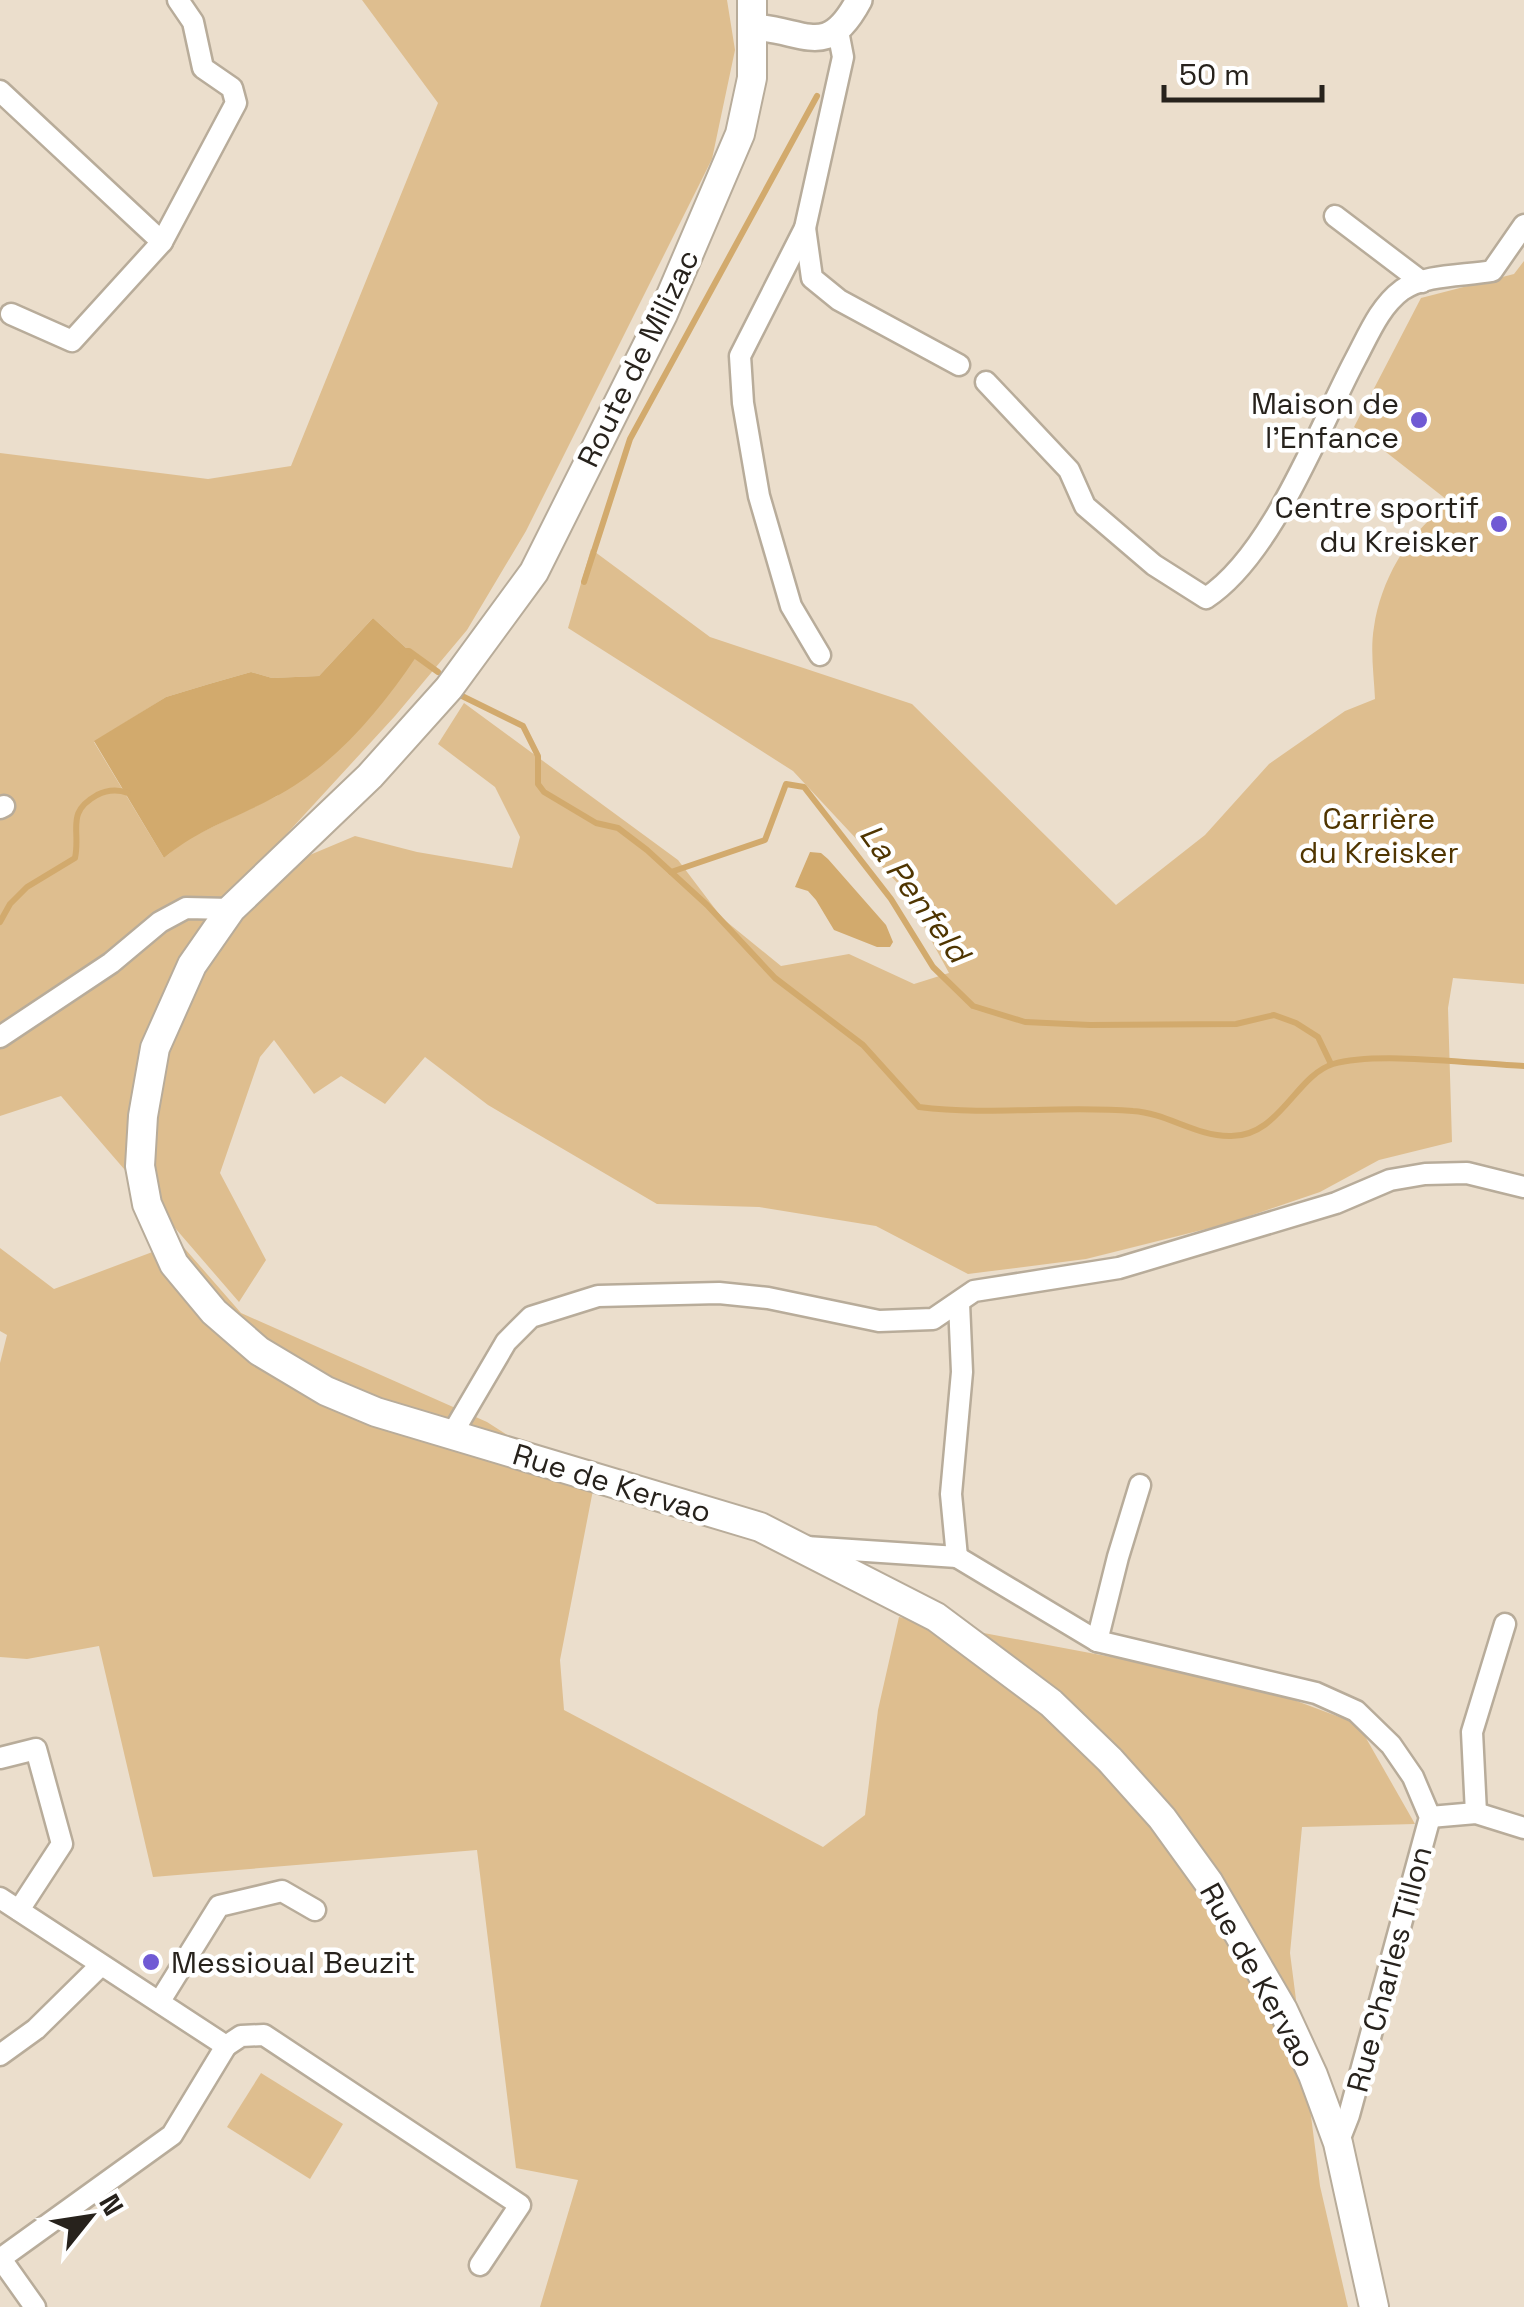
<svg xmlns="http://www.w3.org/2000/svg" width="1524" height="2307" font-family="'Space Grotesk',sans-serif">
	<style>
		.green { fill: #debe8f; fill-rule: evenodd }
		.water { fill: #d2aa6d }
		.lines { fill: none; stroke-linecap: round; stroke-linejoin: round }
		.stream { stroke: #d2aa6d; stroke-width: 6 }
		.minor-casing { stroke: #b8ac9a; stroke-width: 25 }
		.tertiary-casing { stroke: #b8ac9a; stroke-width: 30 }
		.secondary-casing { stroke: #b8ac9a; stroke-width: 32 }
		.minor { stroke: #fff; stroke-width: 20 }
		.tertiary { stroke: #fff; stroke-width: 25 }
		.secondary { stroke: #fff; stroke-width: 28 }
		.poi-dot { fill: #705ad4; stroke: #fff; stroke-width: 4 }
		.labels { text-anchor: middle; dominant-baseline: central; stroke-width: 9; stroke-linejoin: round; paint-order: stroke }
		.street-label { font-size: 30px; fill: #27221c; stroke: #fff }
		.poi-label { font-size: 30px; fill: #27221c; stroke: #fff; text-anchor: end }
		.park-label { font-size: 30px; fill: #503501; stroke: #fff }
		.water-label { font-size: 32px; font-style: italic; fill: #4f3501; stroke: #fff }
	</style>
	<rect width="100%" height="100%" fill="#ebdecc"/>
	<g class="green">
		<path d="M362,0H727L735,50L712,159L526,531L467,630L395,716L282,839L305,857L355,836L417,852L512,868L520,837L495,787L438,744L464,703L678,860L722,918L781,966L849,954L914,984L949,973L904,890L793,771L568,628L591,549L710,637L912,704L1116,905L1205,835L1269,764L1345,711L1375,699C1374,676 1370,650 1374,627C1381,579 1410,529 1451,503L1354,427L1421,298L1514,274L1524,261V984L1453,978L1448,1008L1452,1142L1379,1160L1320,1192L1226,1224L1086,1259L968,1274L876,1226L759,1207L657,1204L488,1105L425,1057L385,1104L341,1076L314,1094L274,1040L260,1057L220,1173L266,1260L239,1302L61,1096L0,1116V453L208,479L291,466L438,103ZM373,618L416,657L277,796L185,840L164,858L94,742L166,697L209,684L251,672L272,678L319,676Z"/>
		<path d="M179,1242L241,1313L487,1422L593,1490L560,1660L564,1710L823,1847L865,1815L878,1710L899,1617L1249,1683L1358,1724L1415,1824L1302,1827L1290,1953L1320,2186L1348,2307H540L578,2180L516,2168L477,1850L153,1877L99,1646L27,1659L0,1657V1363L7,1335L0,1331V1248L54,1289Z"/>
		<path d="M261,2073L343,2124L310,2179L227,2127Z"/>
	</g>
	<g class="water">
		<path d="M373,618L416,657C379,712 333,767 273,798C236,818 196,830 164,858L94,741L166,697L209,684L251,672L272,678L319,676Z"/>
		<path d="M810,852L821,853L828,859L886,925L893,942L890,947H877L834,930L816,900L808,891L795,887Z"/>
	</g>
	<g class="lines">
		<g class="stream">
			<path d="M584,582L630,439L817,96"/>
			<path d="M401,651H409L438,672"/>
			<path d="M462,696L523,726L538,756V784L544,792L596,823L618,828L647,850L707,905L775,978L863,1045L919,1107C989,1116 1062,1105 1133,1111C1166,1113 1196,1136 1229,1136C1279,1138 1295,1076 1333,1064C1377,1051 1475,1064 1524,1066"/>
			<path d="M671,872L765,840L786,784L804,787L891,899L933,967L973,1006L1025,1022L1090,1025L1236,1024L1274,1015L1296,1023L1318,1037L1331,1064"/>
			<path d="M0,922L10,904L27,887L75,858C81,829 65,813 97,795C107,790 117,789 128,793"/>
		</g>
		<g class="minor-casing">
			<g id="minor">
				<path d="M0,91L162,242"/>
				<path d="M1335,216L1422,282"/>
				<path d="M805,228L812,278L839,300L959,365"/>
				<path d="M11,314L72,341L162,242L236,103L232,88L203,68L193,22L178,0"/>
				<path d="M986,382L1069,470L1085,506L1154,565L1206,598C1272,555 1318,430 1355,360C1368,336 1379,307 1402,290C1425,274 1464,276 1492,271L1524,225"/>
				<path d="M820,655L791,606L759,496L743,403L740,356L805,228L843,57L838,31"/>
				<path d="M0,808L4,806"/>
				<path d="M0,1037L111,963L160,922L186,908L231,909"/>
				<path d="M452,1434L506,1342L531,1317L598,1296L719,1293L768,1298L879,1321L933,1319L974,1291L1119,1268L1336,1203L1390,1180L1425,1174L1467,1173L1524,1187"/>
				<path d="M806,1547L957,1557L951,1494L962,1372L959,1303"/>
				<path d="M957,1557L1097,1641L1316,1693L1356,1711L1391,1745L1413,1777L1430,1817L1349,2115L1338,2143"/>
				<path d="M1097,1641L1118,1557L1140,1485"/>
				<path d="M0,1758L36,1749L62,1844L19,1910"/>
				<path d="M1476,1813L1472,1732L1505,1624"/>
				<path d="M1430,1817L1476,1813L1524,1828"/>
				<path d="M0,1898L226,2046L172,2135L0,2259"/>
				<path d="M160,2001L219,1906L282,1891L315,1910"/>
				<path d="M226,2046L241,2036L264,2035L520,2205L480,2265"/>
				<path d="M0,2055L36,2029L101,1965"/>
				<path d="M1,2259L35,2307"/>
			</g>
		</g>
		<g class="tertiary-casing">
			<path id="tertiary" d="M754,27C807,31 827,60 859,0"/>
		</g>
		<g class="secondary-casing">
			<path id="secondary" d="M752,0V78L740,134L663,314L534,572L449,688L370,776L231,909L192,965L155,1048L143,1116L140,1166L147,1204L174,1264L214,1312L259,1351L326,1391L376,1412L760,1527L936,1617L1051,1703L1110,1760L1162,1818L1209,1883L1283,2010L1313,2075L1338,2143L1374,2307"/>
		</g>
		<use href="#minor" class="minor"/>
		<use href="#tertiary" class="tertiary"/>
		<use href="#secondary" class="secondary"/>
	</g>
	<g class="poi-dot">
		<circle cx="1419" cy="420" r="10"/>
		<circle cx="1499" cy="524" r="10"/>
		<circle cx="151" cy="1962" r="10"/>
	</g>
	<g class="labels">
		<g class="street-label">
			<text transform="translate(638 358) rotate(-64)">Route de Milizac</text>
			<text transform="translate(612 1483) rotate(17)">Rue de Kervao</text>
			<text transform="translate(1389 1969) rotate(-75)">Rue Charles Tillon</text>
			<text transform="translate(1258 1975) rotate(61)">Rue de Kervao</text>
		</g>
		<g class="poi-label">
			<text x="1399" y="403">Maison de<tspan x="1399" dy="34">l'Enfance</tspan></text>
			<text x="1479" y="507">Centre sportif<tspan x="1479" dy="34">du Kreisker</tspan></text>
			<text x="171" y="1962" text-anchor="start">Messioual Beuzit</text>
		</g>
		<g class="park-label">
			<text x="1379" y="818">Carrière<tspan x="1379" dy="34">du Kreisker</tspan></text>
		</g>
		<g class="water-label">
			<text transform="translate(915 893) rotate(54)">La Penfeld</text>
		</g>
	</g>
	<g transform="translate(90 2217) rotate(60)" stroke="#ffffff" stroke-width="8" paint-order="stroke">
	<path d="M0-8L18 38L0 25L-18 38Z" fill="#27221c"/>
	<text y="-15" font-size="28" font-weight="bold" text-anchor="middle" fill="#27221c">N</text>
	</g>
	<path d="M1164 85v15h158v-15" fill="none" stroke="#27221c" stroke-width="5"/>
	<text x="1179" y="85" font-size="30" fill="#27221c" stroke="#ffffff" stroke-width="8" paint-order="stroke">50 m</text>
</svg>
